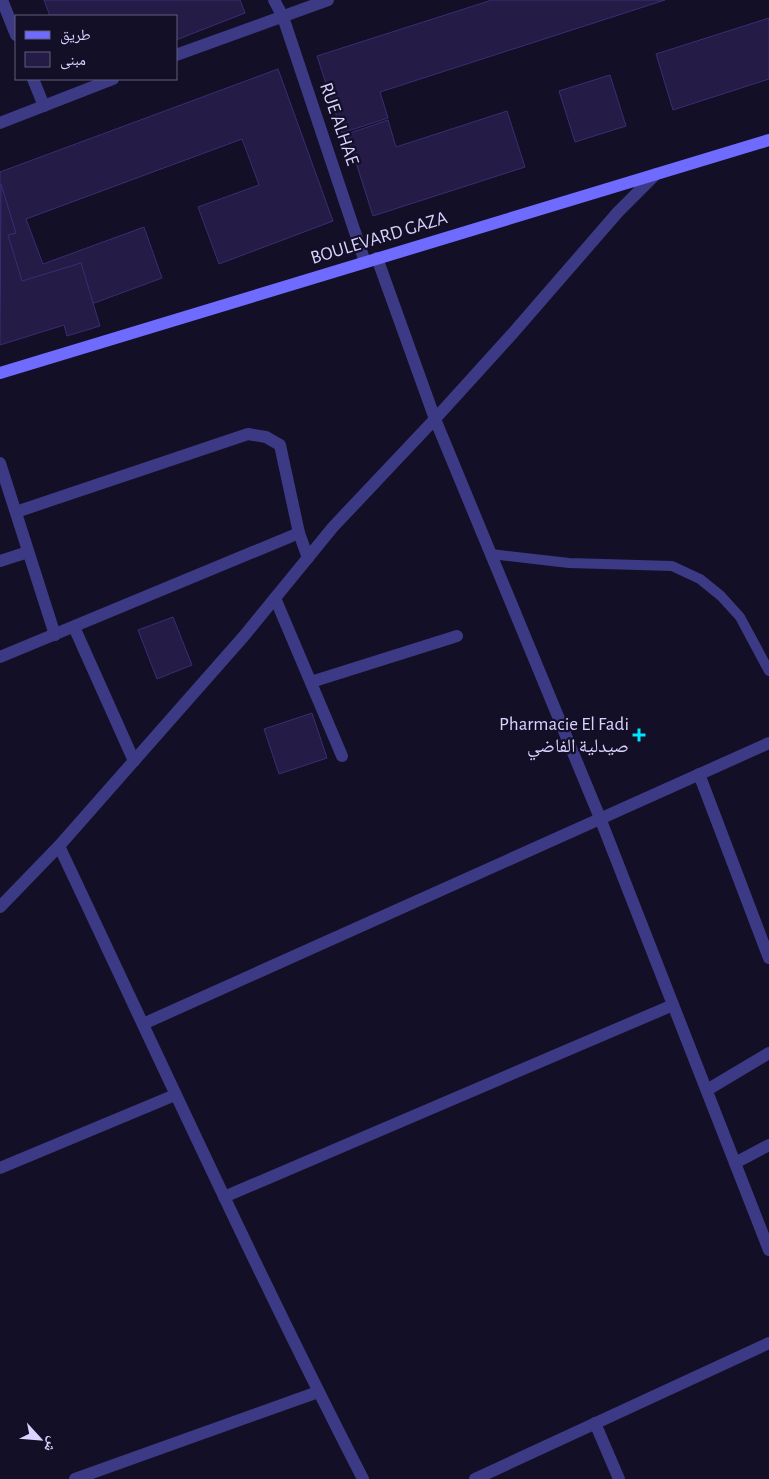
<svg xmlns="http://www.w3.org/2000/svg" width="769" height="1479" font-family="'Alegreya Sans','Noto Naskh Arabic',sans-serif">
	<style>
		.building { fill: #241b47; stroke: #3b2d73 }
		.lines { fill: none; stroke-linecap: round; stroke-linejoin: round }
		.lane { stroke: #3d3a85; stroke-width: 10 }
		.street { stroke: #3d3a85; stroke-width: 12 }
		.secondary { stroke: #6f6bff; stroke-width: 12 }
		.poi-dot { fill: #00e5ff; stroke: #130f26; stroke-width: 2 }
		.labels { text-anchor: middle; dominant-baseline: central; stroke-width: 4.5; stroke-linejoin: round; paint-order: stroke }
		.street-label { font-size: 19px; fill: #d9d4ff; stroke: #130f26 }
		.poi-label { font-size: 19px; fill: #d9d4ff; stroke: #130f26; text-anchor: end }
	</style>
	<rect width="100%" height="100%" fill="#130f26"/>
	<g class="building">
		<path d="M44,0H240L245,13L176,40V16H50Z"/>
		<path d="M492,0H665L380,92L388,118L342,133L317,56Z"/>
		<path d="M769,18V79L673,110L656,54Z"/>
		<path d="M278,69L333,221L219,264L198,207L259,185L242,139L26,219L43,264L144,227L162,278L13,333L0,298V172Z"/>
		<path d="M610,75L626,126L575,142L559,91Z"/>
		<path d="M507,111L525,167L373,216L347,134L388,120L396,147Z"/>
		<path d="M1,184L16,233L8,235L22,281L81,263L100,326L67,336L64,325L0,345Z"/>
		<path d="M173,617L192,665L157,679L138,630Z"/>
		<path d="M312,713L327,758L279,774L264,729Z"/>
	</g>
	<g class="lines">
		<path class="lane" d="M491,554L569,563L672,566L700,579L721,596L740,617L769,671"/>
		<g class="street">
			<path d="M2,0L16,35"/>
			<path d="M274,0L283,17L365,262"/>
			<path d="M176,55L328,0"/>
			<path d="M33,79L44,106"/>
			<path d="M0,123L113,79"/>
			<path d="M377,258L435,419L600,818L769,1250"/>
			<path d="M0,463L55,635"/>
			<path d="M16,512L248,434L266,437L280,445L299,533L308,558"/>
			<path d="M0,561L28,552"/>
			<path d="M275,598L342,756"/>
			<path d="M74,627L134,761"/>
			<path d="M0,657L299,533"/>
			<path d="M311,682L457,636"/>
			<path d="M699,774L769,958"/>
			<path d="M59,846C159,1057 256,1271 363,1479"/>
			<path d="M0,907L59,846L244,636L333,527L435,419L513,333L618,212L656,174"/>
			<path d="M143,1024L769,743"/>
			<path d="M707,1090L769,1053"/>
			<path d="M735,1163L769,1145"/>
			<path d="M0,1168L175,1095"/>
			<path d="M224,1197L673,1005"/>
			<path d="M595,1423L619,1479"/>
			<path d="M75,1479L318,1392"/>
			<path d="M475,1479L769,1343"/>
		</g>
		<path class="secondary" d="M0,373L769,140"/>
	</g>
	<path class="poi-dot" d="M636.5 727.5h5v5h5v5h-5v5h-5v-5h-5v-5h5z"/>
	<g class="labels">
		<g class="street-label">
			<text transform="translate(339 124) rotate(71)">RUE ALHAE</text>
			<text transform="translate(379 238) rotate(-17)">BOULEVARD GAZA</text>
		</g>
		<g class="poi-label">
			<text x="629" y="724">Pharmacie El Fadi<tspan x="629" dy="22">صيدلية الفاضي</tspan></text>
		</g>
	</g>
	<rect x="15" y="15" width="162" height="65" fill="#130f26" stroke="#625e7d"/>
	<rect x="25" y="31" width="25" height="8" fill="#6f6bff" stroke="#625e7d"/>
	<text x="60" y="40" font-size="15" fill="#d9d4ff">طريق</text>
	<rect x="25" y="52" width="25" height="15" fill="#241b47" stroke="#625e7d"/>
	<text x="60" y="65" font-size="15" fill="#d9d4ff">مبنى</text>
	<g transform="translate(40 1439) rotate(116)" stroke="#130f26" stroke-width="4" paint-order="stroke">
	<path d="M0-4L9 19L0 12L-9 19Z" fill="#d9d4ff"/>
	<text y="-8" font-size="14" font-weight="bold" text-anchor="middle" fill="#d9d4ff">ش</text>
	</g>
</svg>
